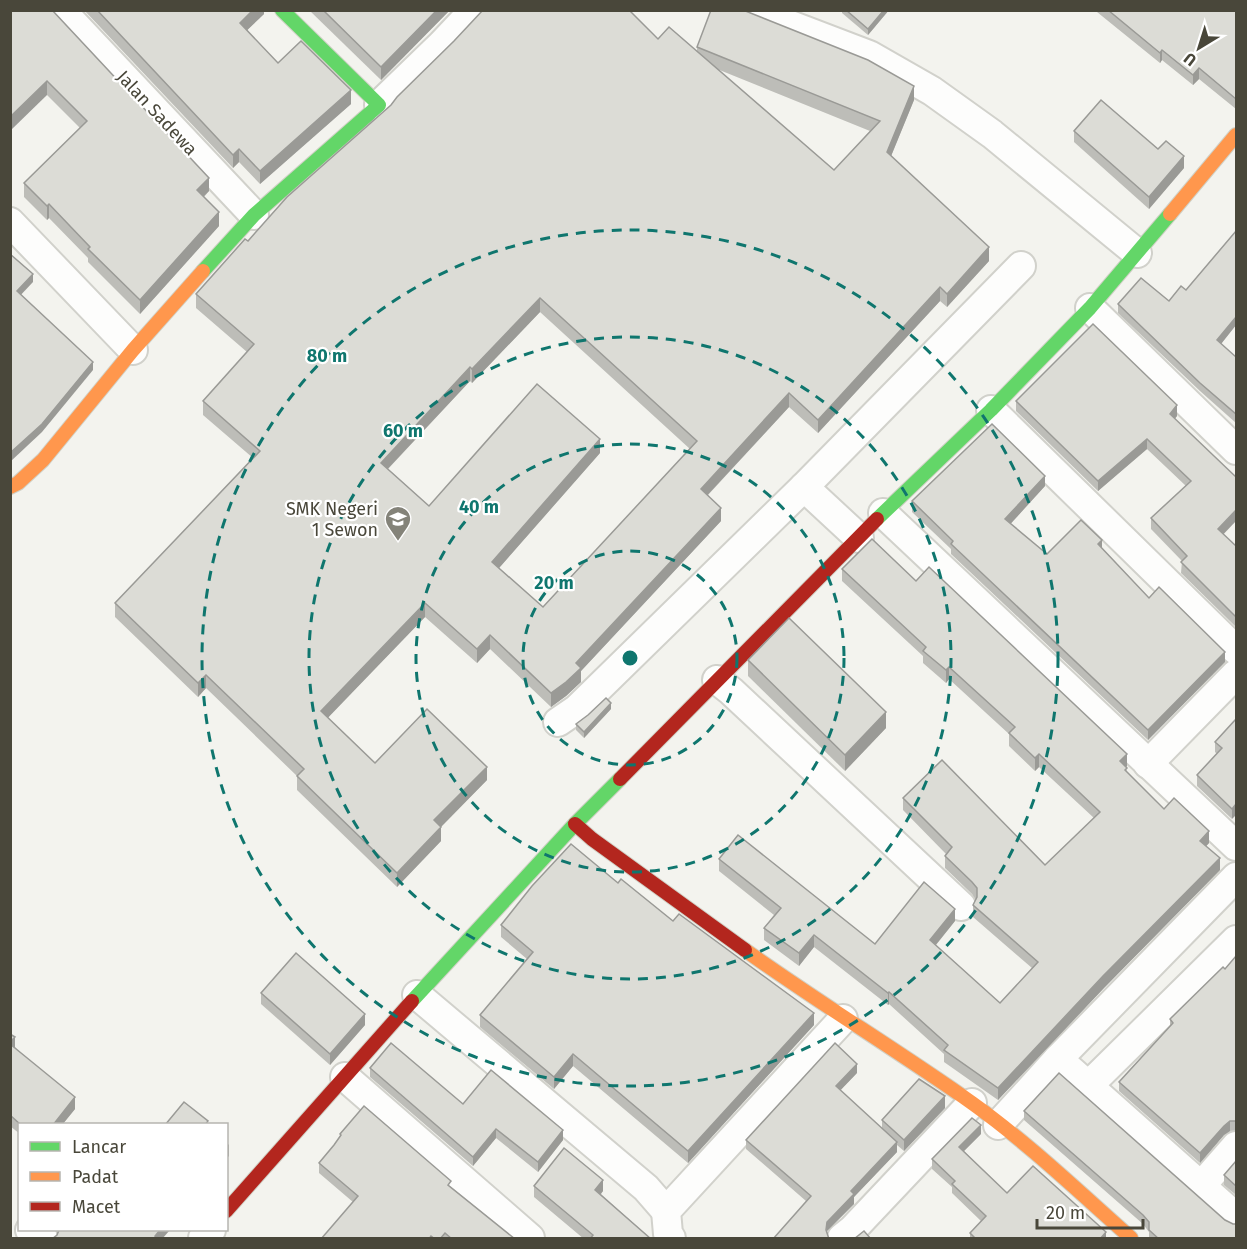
<svg xmlns="http://www.w3.org/2000/svg" width="1247" height="1249" font-family="'Fira Sans',sans-serif">
	<style>
		.lines { fill: none; stroke-linecap: round; stroke-linejoin: round }
		.street-casing { stroke: #d1d1cb; stroke-width: 32 }
		.fast-casing { stroke: #d1d1c6; stroke-width: 16 }
		.slow-casing { stroke: #d1d1c6; stroke-width: 16 }
		.jam-casing { stroke: #d1d1c6; stroke-width: 16 }
		.street { stroke: #fdfdfc; stroke-width: 28 }
		.fast { stroke: #63d668; stroke-width: 14 }
		.slow { stroke: #ff974d; stroke-width: 14 }
		.jam { stroke: #b3261e; stroke-width: 14 }
		.wall { fill: #bdbdb8; fill-rule: evenodd }
		.shaded-wall { fill: #9a9a96 }
		.building { fill: #dcdcd6; stroke: #9a9a96; stroke-width: 1.5; fill-rule: evenodd }
		.ring { fill: none; stroke: #0f766e; stroke-width: 3; stroke-dasharray: 10 8 }
		.labels { text-anchor: middle; dominant-baseline: central; stroke-width: 4.5; stroke-linejoin: round; paint-order: stroke }
		.street-label { font-size: 18px; fill: #49473a; stroke: #fff }
		.poi-label { font-size: 18px; fill: #49473a; stroke: #fff; text-anchor: end }
		.centre { fill: #0f766e; stroke: #fff; stroke-width: 3 }
		.ring-label { font-size: 18px; text-anchor: middle; font-weight: bold; fill: #0f766e; stroke: #fff; stroke-width: 4.5; stroke-linejoin: round; paint-order: stroke }
	</style>
	<rect width="100%" height="100%" fill="#f3f3ee"/>
	<g class="lines">
		<g class="street-casing">
			<g id="street">
				<path d="M61,10L254,215"/>
				<path d="M751,10L869,55L932,91L992,134L1137,253"/>
				<path d="M379,105L442,44L474,10"/>
				<path d="M10,222L133,350"/>
				<path d="M1090,308L1236,450"/>
				<path d="M991,410L1236,650"/>
				<path d="M883,513L1236,846"/>
				<path d="M859,538L804,487L1021,266"/>
				<path d="M717,680L731,691L961,906"/>
				<path d="M558,722L577,709L804,487"/>
				<path d="M1148,764L1236,674"/>
				<path d="M417,995L646,1188L666,1211"/>
				<path d="M1058,1059L1236,1217"/>
				<path d="M345,1077L530,1238"/>
				<path d="M1088,1086L1236,940"/>
				<path d="M998,1125L1058,1059L1236,877"/>
				<path d="M1201,1186L1236,1146"/>
				<path d="M30,1230L43,1238"/>
				<path d="M203,1238L211,1230"/>
				<path d="M671,1238L668,1234L666,1211L843,1019"/>
				<path d="M842,1238L852,1230L972,1103"/>
			</g>
		</g>
		<g class="fast-casing">
			<g id="fast">
				<path d="M203,271L254,215L379,105L282,10"/>
				<path d="M877,519L991,410L1090,308L1170,214"/>
				<path d="M412,1001L575,824L620,779"/>
			</g>
		</g>
		<g class="slow-casing">
			<g id="slow">
				<path d="M1170,214L1236,135"/>
				<path d="M10,487L18,483L43,460L133,350L203,271"/>
				<path d="M745,950C819,1003 897,1050 972,1103C1028,1143 1079,1192 1131,1238"/>
			</g>
		</g>
		<g class="jam-casing">
			<g id="jam">
				<path d="M620,779L877,519"/>
				<path d="M575,824L592,839L745,950"/>
				<path d="M226,1211L412,1001"/>
			</g>
		</g>
		<use href="#street" class="street"/>
		<use href="#fast" class="fast"/>
		<use href="#slow" class="slow"/>
		<use href="#jam" class="jam"/>
	</g>
	<g class="wall">
		<path d="M10,10L209,191L204,197L219,226L140,314L88,262V258L49,218L47,220L24,197V183L80,128L47,95Z"/>
		<path d="M84,10H264V14L247,30L278,63L351,104L260,184L239,162L233,168Z"/>
		<path d="M309,10H450L381,80Z"/>
		<path d="M842,10H889L868,35L842,13Z"/>
		<path d="M1097,10H1236V109L1199,79L1193,85L1162,60L1160,63L1097,12Z"/>
		<path d="M658,39L697,51V47L914,100L891,156L989,261L947,307L940,301L818,433L789,407L708,495L721,521L581,671V682L566,696L551,707L490,649L477,663L425,617L327,718L375,763L487,780L441,827V841L397,887L297,790V776L206,688L198,697L115,617V603L253,458L203,415V401L247,352L196,308V294L248,241L391,105L454,41ZM717,69L870,131L834,170ZM540,312L690,449L543,607L499,568L600,453L429,506L388,469L470,381L472,383Z"/>
		<path d="M1074,131L1158,149L1184,168L1149,209L1074,142Z"/>
		<path d="M1169,301L1236,325L1221,344L1236,357V423L1200,391L1118,313V304Z"/>
		<path d="M1016,401L1177,416L1175,419L1223,534L1236,546V627L1181,573L1182,561L1151,529V518L1186,486L1147,449L1098,491L1016,411Z"/>
		<path d="M1045,486L1010,524L1047,554L1102,548L1149,598L1225,662L1148,740L951,554V549L912,512V501Z"/>
		<path d="M842,569L916,581L1127,766L1126,767L1127,772L1164,809L1209,843L1206,846L1220,870L1103,989L998,1100L944,1062V1054L889,1004L888,1005L814,947L799,966L764,940V928L774,915L719,871V859L875,944L955,921L936,945L1000,1003L1032,968L973,917V905L976,900L972,894L945,868V856L946,854L903,810V798L1045,865L1094,818L1039,767L1035,771L1009,746V734L949,679L946,683L923,663V656L842,581Z"/>
		<path d="M748,660L886,728L845,771L748,676Z"/>
		<path d="M611,709L584,738L576,730V724Z"/>
		<path d="M1236,719L1232,819L1197,786V775L1217,754L1215,752V742Z"/>
		<path d="M618,883L673,921L814,1025L688,1163L573,1066L554,1089L480,1027V1015L527,959L501,937V925Z"/>
		<path d="M1236,956V1130L1230,1131L1224,1135L1200,1163L1119,1091V1082L1170,1027V1019L1225,969Z"/>
		<path d="M261,993L365,1025L330,1065L261,1004Z"/>
		<path d="M10,1034L15,1047L75,1109L62,1125H20V1134L10,1126Z"/>
		<path d="M370,1068L463,1104L563,1140L538,1172L496,1138L473,1166L370,1077Z"/>
		<path d="M857,1073L840,1090L882,1128V1120L945,1108L904,1151L897,1145V1152L854,1197V1204L827,1231L806,1201L746,1149V1140Z"/>
		<path d="M1024,1111L1233,1224L1236,1239H1149V1232L1143,1224L1024,1120Z"/>
		<path d="M340,1134L451,1187L515,1239H321L353,1202L319,1173V1163L334,1145L340,1137Z"/>
		<path d="M981,1134L964,1151L1007,1193L1106,1239H970V1233L981,1221L952,1193V1187L932,1169V1159Z"/>
		<path d="M1236,1161V1195L1224,1185V1175Z"/>
		<path d="M534,1186L603,1191L601,1194L651,1239H584L534,1197Z"/>
	</g>
	<g class="shaded-wall">
		<path d="M253,10H264V14L240,37V23Z"/>
		<path d="M437,10H450L381,80V67Z"/>
		<path d="M884,10H889L868,35V29Z"/>
		<path d="M1162,50V60L1160,63V53Z"/>
		<path d="M1199,68V79L1193,85V75Z"/>
		<path d="M47,81V95L10,131V117Z"/>
		<path d="M914,86V100L887,166V152Z"/>
		<path d="M351,90V104L260,184V171Z"/>
		<path d="M239,149V162L233,168V155Z"/>
		<path d="M1184,156V168L1149,209V197Z"/>
		<path d="M209,178V191L197,203V190Z"/>
		<path d="M49,204V218L47,220V206Z"/>
		<path d="M219,212V226L140,314V300Z"/>
		<path d="M989,247V261L947,307V294Z"/>
		<path d="M33,274V282L17,299V291Z"/>
		<path d="M940,287V301L818,433V420Z"/>
		<path d="M540,298V312L472,383V369Z"/>
		<path d="M1236,317V325L1217,349V340Z"/>
		<path d="M93,362V370L42,432L10,462V453Z"/>
		<path d="M470,367V381L381,476V463Z"/>
		<path d="M789,393V407L701,502V489Z"/>
		<path d="M1177,405V416L1170,424V414Z"/>
		<path d="M600,439V453L492,576V562Z"/>
		<path d="M1147,439V449L1098,491V481Z"/>
		<path d="M1045,476V486L1005,530V519Z"/>
		<path d="M721,508V521L581,671V682L566,696L551,707V693L576,663Z"/>
		<path d="M1236,510V521L1218,540V529Z"/>
		<path d="M1102,540V550L1098,544Z"/>
		<path d="M425,603V617L321,725V711Z"/>
		<path d="M490,635V649L477,663V649Z"/>
		<path d="M1225,652V662L1148,740V730Z"/>
		<path d="M949,667V679L946,683V670Z"/>
		<path d="M206,675V688L198,697V683Z"/>
		<path d="M611,703V709L584,738V732Z"/>
		<path d="M886,712V728L845,771V755Z"/>
		<path d="M1039,754V767L1035,771V758Z"/>
		<path d="M1127,754V766L1120,773V761Z"/>
		<path d="M487,767V780L434,834V820Z"/>
		<path d="M1236,804V815L1232,819V809Z"/>
		<path d="M441,827V841L397,887V873Z"/>
		<path d="M1209,831V843L1200,853V841Z"/>
		<path d="M1220,858V870L1103,989L998,1100V1088L1103,976Z"/>
		<path d="M955,909V921L930,952V940Z"/>
		<path d="M814,935V947L799,966V953Z"/>
		<path d="M889,992V1004L888,1005V993Z"/>
		<path d="M814,1013V1025L688,1163V1151Z"/>
		<path d="M365,1014V1025L330,1065V1054Z"/>
		<path d="M15,1037V1049L10,1053V1042Z"/>
		<path d="M573,1054V1066L554,1089V1077Z"/>
		<path d="M857,1064V1073L836,1095V1086Z"/>
		<path d="M945,1096V1108L904,1151V1140Z"/>
		<path d="M75,1097V1109L62,1125H53Z"/>
		<path d="M1230,1121V1131L1224,1135L1200,1163V1153L1224,1126Z"/>
		<path d="M981,1125V1134L959,1156V1147Z"/>
		<path d="M496,1129V1138L473,1166V1157Z"/>
		<path d="M563,1130V1140L538,1172V1162Z"/>
		<path d="M897,1142V1152L854,1197V1204L827,1231L826,1239L827,1222L851,1191Z"/>
		<path d="M229,1144V1156L226,1159V1147Z"/>
		<path d="M603,1180V1191L595,1201V1190Z"/>
		<path d="M160,1230H170L162,1239H155V1236Z"/>
		<path d="M1106,1232V1239H1100Z"/>
	</g>
	<g class="building">
		<path d="M10,10H52L209,178L197,190L219,212L140,300L88,249L90,247L49,204L47,206L24,183L87,121L47,81L10,117Z"/>
		<path d="M97,10H253L240,23L278,63L301,41L351,90L260,171L239,149L233,155Z"/>
		<path d="M323,10H437L381,67Z"/>
		<path d="M483,10H629L658,39L669,27L834,170L880,121L697,47L711,10H743L868,60L914,86L887,152L989,247L947,294L940,287L818,420L789,393L701,489L721,508L576,663L581,668L566,682L551,693L490,635L477,649L425,603L321,711L375,763L427,709L487,767L434,820L441,827L397,873L297,776L304,769L206,675L198,683L115,603L260,451L203,401L254,344L196,294L245,239L248,241L287,197L391,105L397,97L454,41ZM540,298L697,441L543,607L492,562L600,439L537,384L429,506L381,463L470,367L472,369Z"/>
		<path d="M846,10H884L868,29Z"/>
		<path d="M1108,10H1236V99L1199,68L1193,75L1162,50L1160,53Z"/>
		<path d="M1101,100L1158,149L1166,141L1184,156L1149,197L1074,131Z"/>
		<path d="M1236,231V317L1217,340L1236,357V414L1200,383L1118,304L1141,278L1169,301L1181,286L1186,290Z"/>
		<path d="M10,254L33,274L17,291L93,362L42,424L10,453Z"/>
		<path d="M1093,324L1177,405L1170,414L1236,477V510L1218,529L1236,546V617L1181,562L1187,556L1151,518L1191,481L1147,439L1098,481L1016,401Z"/>
		<path d="M992,424L1045,476L1005,519L1047,554L1081,520L1102,540L1098,544L1149,598L1159,587L1225,652L1148,730L951,544L953,541L912,501Z"/>
		<path d="M872,539L916,581L929,567L1127,754L1120,761L1127,768L1125,770L1164,809L1174,798L1209,831L1200,841L1220,858L1103,976L998,1088L944,1050L948,1045L889,992L888,993L814,935L799,953L764,928L781,908L719,859L738,835L875,944L924,882L955,909L930,940L1000,1003L1038,962L973,905L977,897V888L972,882L945,856L952,847L903,798L942,760L1045,865L1100,812L1039,754L1035,758L1009,733L1015,727L949,667L946,670L923,651L926,647L842,569Z"/>
		<path d="M789,618L886,712L845,755L748,660Z"/>
		<path d="M606,698L611,703L584,732L576,724L588,715Z"/>
		<path d="M1236,719V804L1232,809L1197,775L1222,748L1215,742Z"/>
		<path d="M571,844L618,883L621,879L673,921L679,914L814,1013L688,1151L573,1054L554,1077L480,1015L533,952L501,925L532,886Z"/>
		<path d="M296,953L365,1014L330,1054L261,993Z"/>
		<path d="M1236,956V1121H1230L1224,1126L1200,1153L1119,1082L1173,1023L1170,1019L1223,967L1225,969Z"/>
		<path d="M10,1034L15,1037L10,1042Z"/>
		<path d="M391,1043L463,1104L491,1070L563,1130L538,1162L496,1129L473,1157L370,1068Z"/>
		<path d="M835,1043L857,1064L836,1086L897,1142L851,1191L854,1194L827,1222L826,1230L829,1239H773L811,1196L746,1140Z"/>
		<path d="M10,1044L75,1097L53,1125H21L10,1115Z"/>
		<path d="M1059,1073L1225,1220L1233,1224H1236V1239H1159L1149,1230V1222L1143,1215L1024,1111Z"/>
		<path d="M919,1079L945,1096L904,1140L882,1120Z"/>
		<path d="M184,1102L208,1121L205,1125H165Z"/>
		<path d="M364,1106L451,1181L448,1185L515,1239H452L445,1233L440,1239H435L431,1236L429,1239H321L358,1196L319,1163L334,1145L341,1135L340,1134Z"/>
		<path d="M972,1118L981,1125L959,1147L1007,1193L1033,1166L1106,1232L1100,1239H976L970,1233L986,1216L952,1184L955,1181L932,1159Z"/>
		<path d="M564,1148L603,1180L595,1190L651,1239H590L593,1235L534,1186Z"/>
		<path d="M1236,1161V1186L1224,1175Z"/>
		<path d="M59,1230H160L155,1236L159,1239H52L57,1235Z"/>
		<path d="M864,1231L871,1239H854Z"/>
	</g>
	<g class="ring">
		<circle cx="630" cy="658" r="107"/>
		<circle cx="630" cy="658" r="214"/>
		<circle cx="630" cy="658" r="321"/>
		<circle cx="630" cy="658" r="428"/>
	</g>
	<defs>
		<g id="school-pin" transform="scale(1.35)"><path d="M0 17L-7.5 6A9.5 9.5 0 1 1 7.5 6Z" fill="#848379" stroke="#fff"/><path d="M0-5L7-2L0 1L-7-2ZM-4 1L0 2.5L4 1V4Q0 6-4 4Z" fill="#fff"/></g>
	</defs>
	<g fill-rule="evenodd">
		<use href="#school-pin" x="398" y="519"/>
	</g>
	<g class="labels">
		<g class="street-label">
			<text transform="translate(157 113) rotate(47)">Jalan Sadewa</text>
		</g>
		<g class="poi-label">
			<text x="378" y="509">SMK Negeri<tspan x="378" dy="21">1 Sewon</tspan></text>
		</g>
	</g>
	<circle cx="630" cy="658" r="9" class="centre"/>
	<g class="ring-label">
		<text x="327" y="362">80 m</text>
		<text x="403" y="437">60 m</text>
		<text x="479" y="513">40 m</text>
		<text x="554" y="589">20 m</text>
	</g>
	<rect width="1247" height="1249" fill="none" stroke="#49473a" stroke-width="24"/>
	<rect x="18" y="1123" width="210" height="108" fill="#ffffff" stroke="#b6b5b0" stroke-width="1.5"/>
	<rect x="30" y="1142" width="30" height="9" fill="#63d668" stroke="#b6b5b0" stroke-width="1.5"/>
	<text x="72" y="1153" font-size="18" fill="#49473a">Lancar</text>
	<rect x="30" y="1172" width="30" height="9" fill="#ff974d" stroke="#b6b5b0" stroke-width="1.5"/>
	<text x="72" y="1183" font-size="18" fill="#49473a">Padat</text>
	<rect x="30" y="1202" width="30" height="9" fill="#b3261e" stroke="#b6b5b0" stroke-width="1.5"/>
	<text x="72" y="1213" font-size="18" fill="#49473a">Macet</text>
	<g transform="translate(1199 48) rotate(218)" stroke="#ffffff" stroke-width="4.5" paint-order="stroke">
	<path d="M0-4.5L10 22L0 15L-10 22Z" fill="#49473a"/>
	<text y="-9" font-size="16" font-weight="bold" text-anchor="middle" fill="#49473a">U</text>
	</g>
	<path d="M1037 1219v9h106v-9" fill="none" stroke="#49473a" stroke-width="3"/>
	<text x="1046" y="1219" font-size="18" fill="#49473a" stroke="#ffffff" stroke-width="4.5" paint-order="stroke">20 m</text>
</svg>
